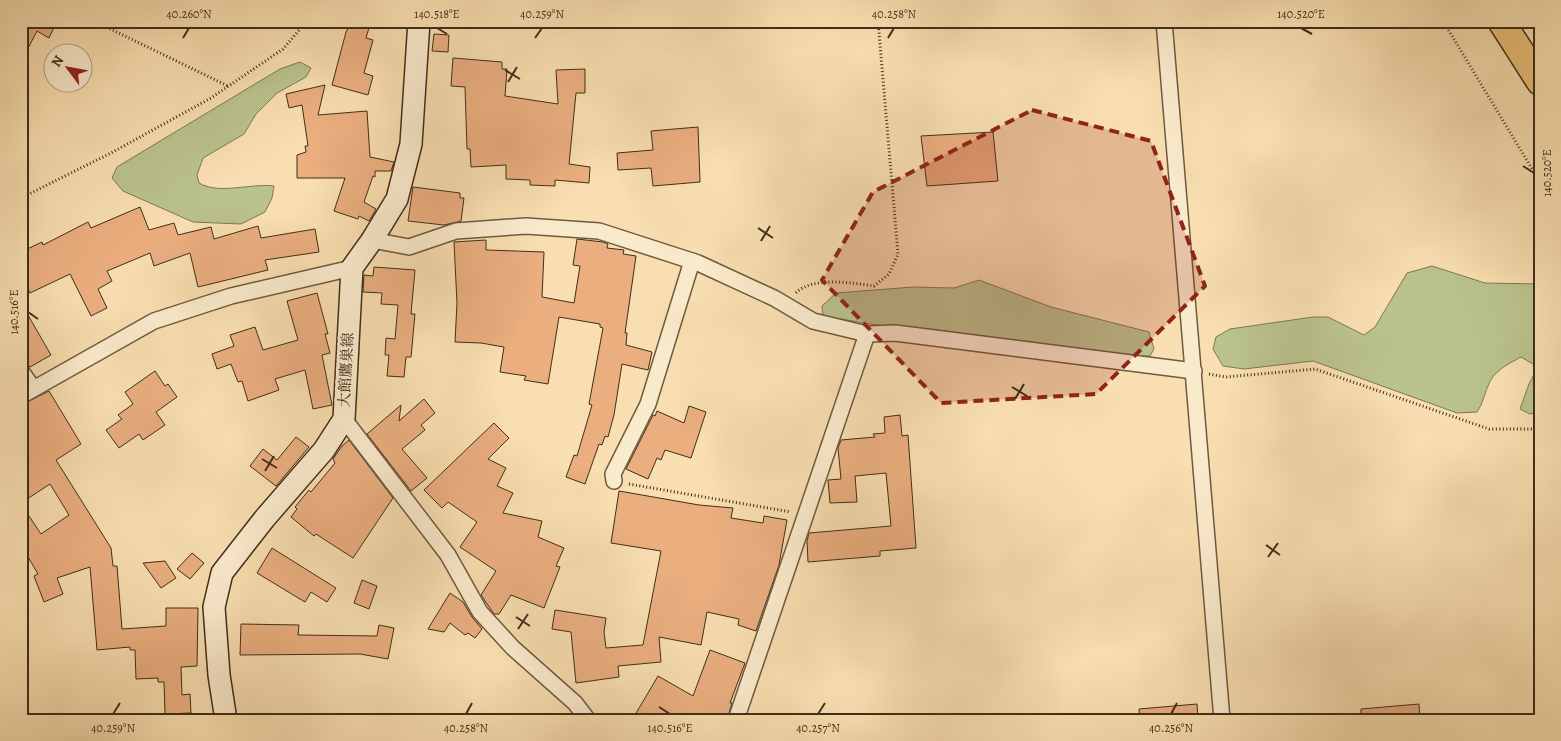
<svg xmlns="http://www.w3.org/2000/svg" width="1561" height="741" font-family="Alegreya,'Noto Serif JP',serif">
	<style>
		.green { fill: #bac28d; stroke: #7d7854 }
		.building { fill: #eaae7f; stroke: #402e1a }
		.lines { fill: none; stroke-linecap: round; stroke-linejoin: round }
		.minor-casing { stroke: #6e5a40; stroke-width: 18 }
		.secondary-casing { stroke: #402e1a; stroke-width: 24 }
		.motorway-casing { stroke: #402e1a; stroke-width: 29 }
		.path { stroke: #402e1a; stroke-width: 3; stroke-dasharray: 1 2.5; stroke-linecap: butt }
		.minor { stroke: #faeacc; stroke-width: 15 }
		.secondary { stroke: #faeacc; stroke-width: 21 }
		.motorway { stroke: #ecbf78; stroke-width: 26 }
		.marked { fill: #8f2418; fill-opacity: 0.2; stroke: #8f2418; stroke-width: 4; stroke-dasharray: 10 6; stroke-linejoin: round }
		.ticks { fill: none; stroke: #402e1a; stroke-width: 2 }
		.labels { text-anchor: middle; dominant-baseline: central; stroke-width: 5; stroke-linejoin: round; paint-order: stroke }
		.street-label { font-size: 15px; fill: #402e1a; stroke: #faeacc }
		.neatline { fill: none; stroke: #402e1a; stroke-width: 2 }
		.ticks-label { font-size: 12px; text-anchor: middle; fill: #402e1a }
	</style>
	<rect width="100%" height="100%" fill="#f8deb0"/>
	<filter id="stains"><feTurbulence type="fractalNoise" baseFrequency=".004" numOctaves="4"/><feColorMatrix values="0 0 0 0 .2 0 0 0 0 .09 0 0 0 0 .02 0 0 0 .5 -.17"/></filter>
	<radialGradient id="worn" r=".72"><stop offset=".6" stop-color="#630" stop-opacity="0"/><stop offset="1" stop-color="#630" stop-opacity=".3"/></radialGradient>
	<g class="green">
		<path d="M300,62L311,68L306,77L277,93L256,114L244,134L203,158L197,175L199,183C219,195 251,183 274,186L272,198L265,212L241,224L193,222L123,191L112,178L117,167L280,69Z"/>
		<path d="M1432,266L1485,283L1540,284V412L1530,414L1520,409L1529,384L1538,367L1521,357C1508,364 1493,371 1488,386C1484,395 1483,403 1477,412L1457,413L1313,361L1244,369L1223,366L1213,349L1216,337L1230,329L1313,317H1328L1364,335L1375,327L1407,273Z"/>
		<path d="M979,280L1051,307L1149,332L1154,349L1150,356H1132L936,330L883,326L823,316L822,306L836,293L913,287L954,288Z"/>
	</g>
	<g class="building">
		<path d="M21,21H57L49,38L37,31L21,62Z"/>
		<path d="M352,21H371L366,38L373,40L364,73L373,76L368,95L332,85L346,32Z"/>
		<path d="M434,34L449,35L448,52L432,51Z"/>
		<path d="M453,58L502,62V69H507L505,96L558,104L556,70L585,69V93H576L569,164L590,167L589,183L555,180V186L530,185V180L506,179V165L471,167L470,149H467L465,87L451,86Z"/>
		<path d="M325,85L318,115L367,111L370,157L394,162L391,171H375V177L373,176L364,202L376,209L369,221L359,216L358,219L334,211L345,178H297V155L306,152L305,146H308L302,105L289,108L286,94Z"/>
		<path d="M698,127L700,182L653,186L651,168L618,170L617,153L653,150L651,131Z"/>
		<path d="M993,132L998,181L927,186L921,136Z"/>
		<path d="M413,187L460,193V198H464L461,221L444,225L408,221Z"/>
		<path d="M140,207L149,230L174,223L178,235L211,227L214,239L258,226L261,238L315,229L319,252L265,260L268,270L198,287L190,253L154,266L150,253L107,271L112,281L98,289L107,308L91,316L70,274L30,293L21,275V252L42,242L43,245L88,222L91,228Z"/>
		<path d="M577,239L603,242L608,244L607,248L624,250L623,254L636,256L625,333H627L626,345L652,352L648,370L622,364L614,415L608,437L605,436L602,445L599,444L585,484L566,477L574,455L577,456L592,405L589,404L603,328L600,327V324L559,317L548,384L524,380L526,376L500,372L504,347L481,343L455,342L457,303L454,242L486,240V250L544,252L542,297L574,303L580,266L573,265Z"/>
		<path d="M374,267L415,270L411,314H415L411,357H406L404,377L387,376L389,355H385L386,338L395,339L398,305L381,304L382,293L363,292L364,275L373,276Z"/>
		<path d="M317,293L328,334H325L330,353L322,355L332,405L313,409L305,370L275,379L279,390L248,401L242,381L238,382L231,364L217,369L212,354L234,346L230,335L255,327L263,350L298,340L287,301Z"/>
		<path d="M21,303L51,355L30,367L21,357Z"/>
		<path d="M155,371L165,386L168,384L177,397L156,412L165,425L143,440L139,434L119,448L106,430L122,419L118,415L133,404L125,392Z"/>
		<path d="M49,391L81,444L56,460L111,548L113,566H117L122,629L166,626V608H198L197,666L181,667L182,695L190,694L191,713L165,714L164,682H158V678L136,679L135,650H130V647L97,650L90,567L57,578L63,594L44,602L34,576L38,574L21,545V504L41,534L69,515L50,484L21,503V405Z"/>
		<path d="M424,399L435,413L421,425L425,430L402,449L427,478L411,491L367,434L401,405L399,421Z"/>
		<path d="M689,406L706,412L691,458L665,450L661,460L657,458L648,479L626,469L653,415L655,416L657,411L684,423Z"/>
		<path d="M900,415L902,436L908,435L916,548L880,551V556L808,562L807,541L809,533L891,526L886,473L855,476L857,502L830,503L828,480L841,479L838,448L841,440L875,437L873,434L885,433L884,417Z"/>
		<path d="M494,423L509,438L488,459L506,468L497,486L513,493L503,513L542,521L538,537L564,548L556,566L560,567L544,608L511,595L499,614H494L481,595L496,571L460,547L477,522L448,502L442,508L424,490Z"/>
		<path d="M296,437L309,447L276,486L250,466L263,449L277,460Z"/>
		<path d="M349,440L393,498L353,558L316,534L314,536L291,517L297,509L295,507L309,490L311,492L335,463L333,459L342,446Z"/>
		<path d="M619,491L699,505L733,508L731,518L763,523L764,516L787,520L779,565L756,631L738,625L739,619L707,612L701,645L659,637L661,662L618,666L619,677L576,683L571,632L552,629L555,610L606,618L604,632L606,648L643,645L661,551L611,543Z"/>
		<path d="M272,548L336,588L327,602L311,592L305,602L257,573Z"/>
		<path d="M192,553L204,563L190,579L177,569Z"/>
		<path d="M165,561L176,578L161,588L143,563Z"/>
		<path d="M362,580L377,586L369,609L354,603Z"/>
		<path d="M450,593L463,602L472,617L482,629L475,638L468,633L465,635L450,623L444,632L428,629Z"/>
		<path d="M241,624L299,625L298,635L377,636L379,625L394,628L388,659L360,654L240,655Z"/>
		<path d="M710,650L745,663L730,703H732L727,720H632L658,676L693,696Z"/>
		<path d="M1197,704L1198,720H1140L1139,709Z"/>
		<path d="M1419,704L1420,720H1361V709Z"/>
	</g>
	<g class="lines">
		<g class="minor-casing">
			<g id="minor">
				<path d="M1164,21L1222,720"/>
				<path d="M372,240L409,247L456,231L526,226L599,231L698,263L774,298L813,321L867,334L895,333L1194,371"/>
				<path d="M21,371L33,388"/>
				<path d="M21,396L154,321L231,296L352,268"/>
				<path d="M344,419L448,555L480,612L513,648L575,703L588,720"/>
				<path d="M614,481L613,474L648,404L692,261"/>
				<path d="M736,720L867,334"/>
			</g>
		</g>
		<g class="secondary-casing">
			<path id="secondary" d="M226,720L219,675L214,607L222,573L265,518L324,450L344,419L352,268L372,240L397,199L411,144L419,21"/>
		</g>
		<g class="motorway-casing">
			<path id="motorway" d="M1501,21L1540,82"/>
		</g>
		<g class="path">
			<path d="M94,21L228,86"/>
			<path d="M1443,21L1540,182"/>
			<path d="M21,198L111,153L211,98L283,49L307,21"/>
			<path d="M796,293C812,276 853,283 874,286L889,274L898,254L878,21"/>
			<path d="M1209,374L1226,377L1315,369L1489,429H1540"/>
			<path d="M629,484L791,512"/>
		</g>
		<use href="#minor" class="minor"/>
		<use href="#secondary" class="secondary"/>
		<use href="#motorway" class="motorway"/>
	</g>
	<path class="marked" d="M1032,110L1151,141L1205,286L1096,394L941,403L822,280L873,192Z"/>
	<path class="ticks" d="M437,28L447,34M1301,28L1312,34M183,38L189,28M535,38L542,28M888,38L894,28M505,70L520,79M508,82L517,67M1523,166L1534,173M758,228L773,238M761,241L770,226M28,312L38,319M1012,387L1027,396M1015,399L1024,384M262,459L277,468M265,471L274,456M1266,545L1280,555M1268,557L1278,543M516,617L530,626M518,629L528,614M659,707L670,714M113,714L120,703M466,714L472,703M818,714L825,703M1171,714L1177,703"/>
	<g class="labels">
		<g class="street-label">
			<text transform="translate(346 370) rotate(-87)">大館鷹巣線</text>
		</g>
	</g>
	<rect width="1561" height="741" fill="none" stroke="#f8deb0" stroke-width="55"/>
	<g transform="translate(68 68) rotate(302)"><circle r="24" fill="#faeacc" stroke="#b09f85"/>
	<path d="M0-4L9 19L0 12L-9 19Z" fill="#8f2418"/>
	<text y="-8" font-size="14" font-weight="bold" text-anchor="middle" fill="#402e1a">N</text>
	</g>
	<rect x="28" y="28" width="1506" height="686" class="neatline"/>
	<g class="ticks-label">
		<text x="189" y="18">40.260°N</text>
		<text x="437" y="18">140.518°E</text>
		<text x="542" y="18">40.259°N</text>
		<text x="894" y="18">40.258°N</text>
		<text x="1301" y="18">140.520°E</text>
		<text transform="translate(1547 173) rotate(-90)" y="4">140.520°E</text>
		<text transform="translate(14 312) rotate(-90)" y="4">140.516°E</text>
		<text x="113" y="732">40.259°N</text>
		<text x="466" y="732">40.258°N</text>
		<text x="670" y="732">140.516°E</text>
		<text x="818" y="732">40.257°N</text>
		<text x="1171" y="732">40.256°N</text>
	</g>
	<rect width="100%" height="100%" filter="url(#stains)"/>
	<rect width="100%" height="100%" fill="url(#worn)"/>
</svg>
